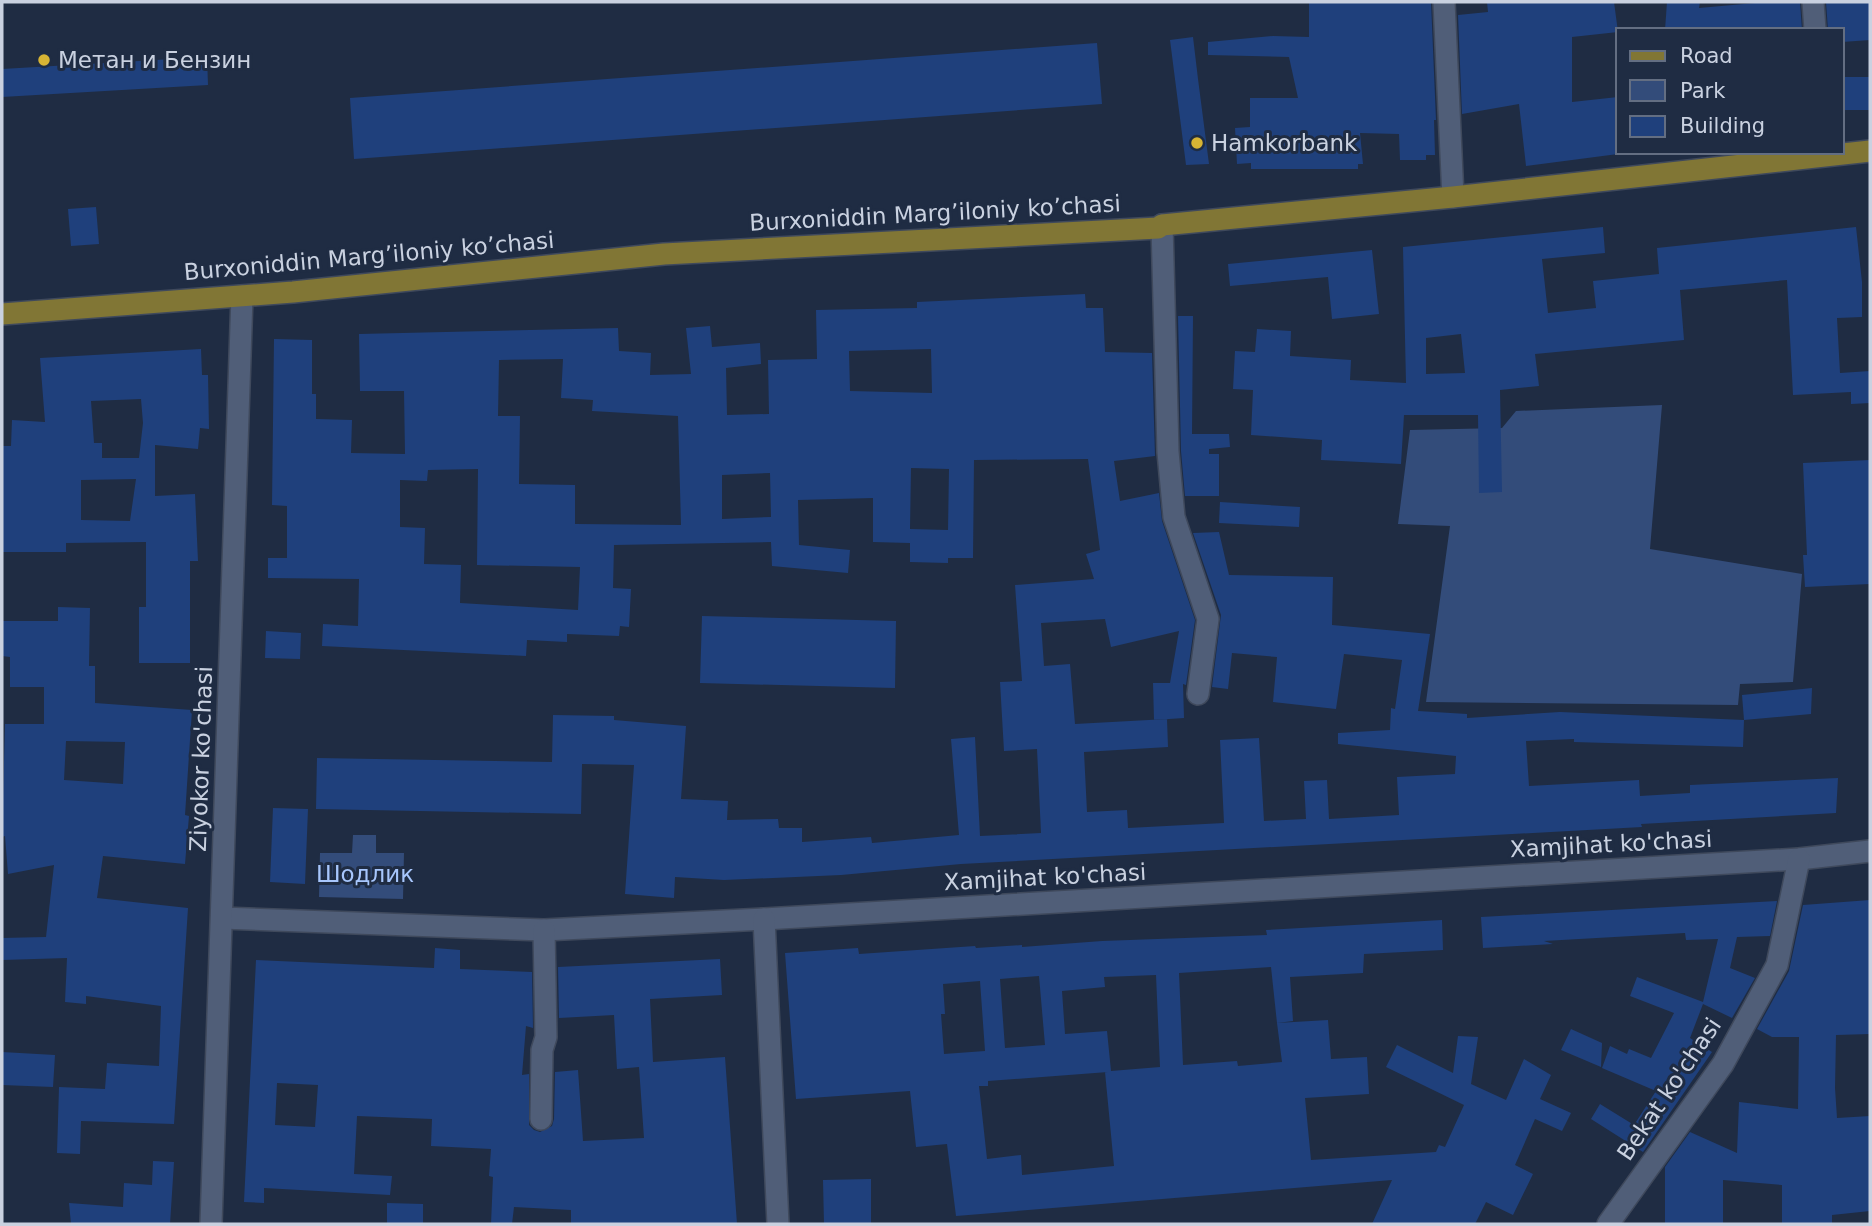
<svg xmlns="http://www.w3.org/2000/svg" width="1872" height="1226" font-family="'DejaVu Sans',sans-serif">
	<style>
		.green { fill: #334c7a }
		.building { fill: #1f407c; fill-rule: evenodd }
		.lines { fill: none; stroke-linecap: round; stroke-linejoin: round }
		.minor-casing { stroke: #3f495c; stroke-width: 24 }
		.primary-casing { stroke: #3f495c; stroke-width: 24 }
		.minor { stroke: #505e78; stroke-width: 21 }
		.primary { stroke: #817635; stroke-width: 21 }
		.poi-dot { fill: #d7b434; stroke: #1f2c43; stroke-width: 2.5 }
		.labels { text-anchor: middle; dominant-baseline: central; stroke-width: 6; stroke-linejoin: round; paint-order: stroke }
		.poi-label { font-size: 23px; fill: #c9d1e0; stroke: #1f2c43; text-anchor: start }
		.street-label { font-size: 23px; fill: #c9d1e0; stroke: #1f2c43 }
		.park-label { font-size: 23px; fill: #a7c6fc; stroke: #1f2c43 }
	</style>
	<rect width="100%" height="100%" fill="#1f2c43"/>
	<g class="green">
		<path d="M1662,405L1650,549L1802,574L1793,682L1740,684L1738,705L1426,702L1450,526L1398,524L1410,430L1502,428L1516,411Z"/>
		<path d="M353,835H376V853H404L403,899L319,897L320,853H352Z"/>
	</g>
	<g class="building">
		<path d="M1309,2H1431L1436,120H1434L1435,155H1426V160H1400L1399,134L1360,133L1363,164H1358V169H1251V163L1237,164L1235,128L1250,127V98H1298L1289,57L1208,55V42L1273,36L1309,37Z"/>
		<path d="M1487,2H1614L1618,32L1572,37V102L1618,97V154L1526,166L1519,104L1462,114L1458,15L1488,12Z"/>
		<path d="M1667,2H1700L1699,8L1766,2H1800L1802,30H1665Z"/>
		<path d="M1826,2H1870V40L1842,42V30H1828Z"/>
		<path d="M1193,37L1198,79L1209,164L1186,165L1170,40Z"/>
		<path d="M1097,43L1102,104L354,159L350,98Z"/>
		<path d="M207,57L208,85L2,97V69Z"/>
		<rect x="1842" y="77" width="28" height="33"/>
		<path d="M96,207L99,244L71,246L68,209Z"/>
		<path d="M1603,227L1605,253L1542,259L1548,313L1596,308L1593,281L1659,274L1657,248L1856,227L1862,282V317L1837,318L1840,373L1870,371V403L1851,404V392L1793,395L1787,280L1680,290L1684,340L1535,354L1539,386L1500,390L1502,492L1479,493L1478,415H1404L1401,464L1321,460L1322,440L1251,435L1253,390L1233,389L1235,351L1255,352L1257,329L1291,331L1290,356L1351,360L1350,380L1406,383L1403,247ZM1461,334L1465,373L1426,374V338Z"/>
		<path d="M1372,250L1379,314L1332,319L1328,277L1230,286L1228,264Z"/>
		<path d="M1085,294L1086,308H1103L1105,352L1152,353L1155,456L1114,461L1120,501L1159,493L1162,521L1195,620L1186,685L1183,684L1184,718L1154,720L1153,683H1170L1179,631L1111,647L1105,619L1041,623L1044,666L1070,664L1075,724L1167,719L1168,747L1084,752L1087,812L1127,810L1128,828L1224,823L1220,740L1259,738L1264,821L1306,819L1304,781L1327,780L1329,819L1399,815L1397,777L1455,774L1456,756L1338,744V733L1390,730L1391,708L1395,709L1402,660L1344,654L1336,709L1273,702L1277,657L1232,653L1228,689L1212,687L1221,615L1193,533L1219,532L1229,575L1333,577L1332,625L1430,634L1418,711L1467,714V718L1560,712L1744,720L1743,747L1574,742V739L1526,741L1529,786L1639,780L1640,796L1690,793V785L1838,778L1836,813L1641,824L1642,827L961,864L841,875L724,880L675,877L674,898L625,894L634,765L582,764L581,814L316,809L317,758L552,762L553,715L614,716V720L686,726L681,799L728,801L727,820L778,819L779,828H802V842L871,837L872,843L959,835L951,739L975,737L980,836L1041,833L1037,749L1004,751L1000,682L1022,681L1015,585L1094,579L1086,554L1100,550L1088,459L974,460L973,558H948V563L910,562V543L873,542V498L798,500L799,545L850,550L848,573L772,566L771,542L614,545L613,588L631,589L629,627L620,626L619,636L567,634V642L527,640L526,656L322,646L323,624L358,626L359,579L268,578V558H287V506L272,505L274,339L312,340V394H316V419L352,420L351,453L405,454L404,391H360L359,334L618,328L619,351L651,353L650,375L691,374L686,328L710,326L712,347L760,343L761,364L726,368L727,415L769,414L768,360L817,359L816,310L917,308V302ZM931,349L932,393L850,391L849,351ZM563,359L561,398L593,400L592,411L678,416L681,525L575,524V485L519,484L520,416H498L499,360ZM911,468L949,469L948,530L910,529ZM478,469L477,565L580,567L578,610L460,603L461,565L424,564L425,528L400,527V480L427,481L428,470ZM770,473L771,517L722,519V475Z"/>
		<path d="M1178,316H1193L1192,434H1229L1230,447L1209,449V454H1219V496H1185L1181,451Z"/>
		<path d="M201,349L202,375H208L209,429L200,428L198,449L155,445V496L195,494L198,561H190V663H139V607H146V542L66,543V552H2V446H11L12,420L45,422L40,358ZM141,399L143,423L139,458H102V443H94L91,401ZM136,479L130,521L81,520V480Z"/>
		<path d="M1870,460V584L1805,587L1803,555H1807L1803,463Z"/>
		<path d="M1220,502L1300,507L1299,527L1219,523Z"/>
		<path d="M58,607L90,608L89,666H95V703L192,710L185,815L189,816L185,864L103,856L97,898L188,908L174,1124L81,1121L80,1154L57,1153L59,1087L105,1089L107,1063L159,1066L161,1006L86,996V1004L65,1002L67,958L2,960V938L46,937L54,865L8,874L5,836L2,837L5,724H44V687H10V657L2,656V621H58ZM66,741L125,742L123,784L64,780Z"/>
		<path d="M702,616L896,621L895,688L700,683Z"/>
		<path d="M266,631L301,633L300,659L265,658Z"/>
		<path d="M1812,688L1811,714L1744,720L1742,695Z"/>
		<path d="M273,808L308,809L305,884L270,882Z"/>
		<path d="M1870,900V1034L1836,1035L1835,1088L1837,1118L1870,1116V1211L1832,1215V1224H1782V1185L1723,1180V1224H1665V1167L1690,1132L1737,1153L1739,1102L1798,1109L1799,1037H1772L1757,1029L1789,971L1803,905Z"/>
		<path d="M1777,901L1770,936L1737,937L1730,968L1755,978L1732,1018L1703,1004L1690,1038L1712,1052L1643,1152L1591,1119L1600,1104L1634,1125L1656,1091L1602,1068L1610,1046L1627,1054L1629,1049L1651,1058L1674,1013L1630,996L1637,977L1703,1002L1718,939L1686,940L1685,933L1544,941L1553,944L1483,948L1481,917Z"/>
		<path d="M1442,920L1443,950L1364,954L1363,973L1290,977L1293,1021L1277,1023L1271,967L1179,973L1183,1065L1237,1061L1238,1066L1282,1062L1277,1023L1328,1020L1331,1059L1367,1057L1369,1094L1305,1098L1311,1160L1436,1152L1439,1145L1445,1147L1464,1105L1386,1067L1397,1045L1453,1073L1458,1036L1478,1037L1471,1084L1506,1100L1524,1059L1551,1075L1540,1099L1571,1113L1562,1131L1535,1119L1515,1165L1533,1174L1513,1215L1486,1202L1475,1224H1372L1392,1180L956,1216L947,1144L916,1147L910,1091L796,1099L785,953L858,948L859,954L975,946L976,948L1022,945V947L1102,941L1267,935L1266,930ZM1156,975L1160,1067L1111,1071L1107,1031L1065,1034L1062,991L1105,987L1104,977ZM1039,976L1045,1045L1005,1048L1000,979ZM980,981L985,1051L944,1054L941,1014H945L943,984ZM1105,1072L1114,1166L1022,1175L1021,1155L987,1159L979,1086H988V1081L1108,1072Z"/>
		<path d="M435,948L460,950V969L532,972L533,1028L526,1026L522,1075L529,1074V1125L534,1130L540,1132L552,1126L554,1119L555,1072L578,1070L583,1141L644,1138L639,1067L617,1069L614,1015L559,1018L558,967L720,959L722,995L650,999L653,1062L725,1057L737,1224H571V1210L514,1207L512,1224H491L493,1177L489,1176L491,1149L431,1146L432,1119L357,1116L354,1174L392,1176L390,1195L264,1188V1203L244,1202L256,960L434,968ZM277,1083L318,1085L315,1127L275,1125Z"/>
		<path d="M1571,1029L1602,1043L1601,1067L1561,1050Z"/>
		<path d="M2,1052L55,1055L53,1087L2,1085Z"/>
		<path d="M153,1161L174,1162L170,1224H71L69,1203L123,1207L124,1183L152,1185Z"/>
		<path d="M871,1179V1224H824L823,1180Z"/>
		<path d="M387,1203L423,1204V1224H387Z"/>
	</g>
	<g class="lines">
		<g class="minor-casing">
			<g id="minor">
				<path d="M1444,2L1453,197"/>
				<path d="M1813,2L1815,30"/>
				<path d="M1162,225L1168,452L1174,517L1208,619L1198,694"/>
				<path d="M222,918L544,930L764,919L1799,859L1870,851"/>
				<path d="M764,919L778,1224"/>
				<path d="M541,1119L542,1050L546,1037L544,930"/>
				<path d="M211,1224L242,296"/>
				<path d="M1608,1224L1723,1064L1777,965L1799,859"/>
			</g>
		</g>
		<g class="primary-casing">
			<path id="primary" d="M2,314L293,292L664,254L1158,228L1162,225L1453,197L1870,151"/>
		</g>
		<use href="#minor" class="minor"/>
		<use href="#primary" class="primary"/>
	</g>
	<g class="poi-dot">
		<circle cx="44" cy="60" r="7"/>
		<circle cx="1197" cy="143" r="7"/>
	</g>
	<g class="labels">
		<g class="poi-label">
			<text x="58" y="60">Метан и Бензин</text>
			<text x="1211" y="143">Hamkorbank</text>
		</g>
		<g class="street-label">
			<text transform="translate(935 213) rotate(-3)">Burxoniddin Marg’iloniy ko’chasi</text>
			<text transform="translate(369 256) rotate(-5)">Burxoniddin Marg’iloniy ko’chasi</text>
			<text transform="translate(201 759) rotate(-88)">Ziyokor ko'chasi</text>
			<text transform="translate(1611 844) rotate(-3)">Xamjihat ko'chasi</text>
			<text transform="translate(1045 877) rotate(-3)">Xamjihat ko'chasi</text>
			<text transform="translate(1669 1089) rotate(-56)">Bekat ko'chasi</text>
		</g>
		<g class="park-label">
			<text x="365" y="874">Шодлик</text>
		</g>
	</g>
	<rect width="1872" height="1226" fill="none" stroke="#c9d1e0" stroke-width="7"/>
	<rect x="1616" y="28" width="228" height="126" fill="#1f2c43" stroke="#636e82" stroke-width="2"/>
	<rect x="1630" y="51" width="35" height="10" fill="#817635" stroke="#636e82" stroke-width="2"/>
	<text x="1680" y="63" font-size="21" fill="#c9d1e0">Road</text>
	<rect x="1630" y="80" width="35" height="21" fill="#334c7a" stroke="#636e82" stroke-width="2"/>
	<text x="1680" y="98" font-size="21" fill="#c9d1e0">Park</text>
	<rect x="1630" y="116" width="35" height="21" fill="#1f407c" stroke="#636e82" stroke-width="2"/>
	<text x="1680" y="133" font-size="21" fill="#c9d1e0">Building</text>
</svg>
